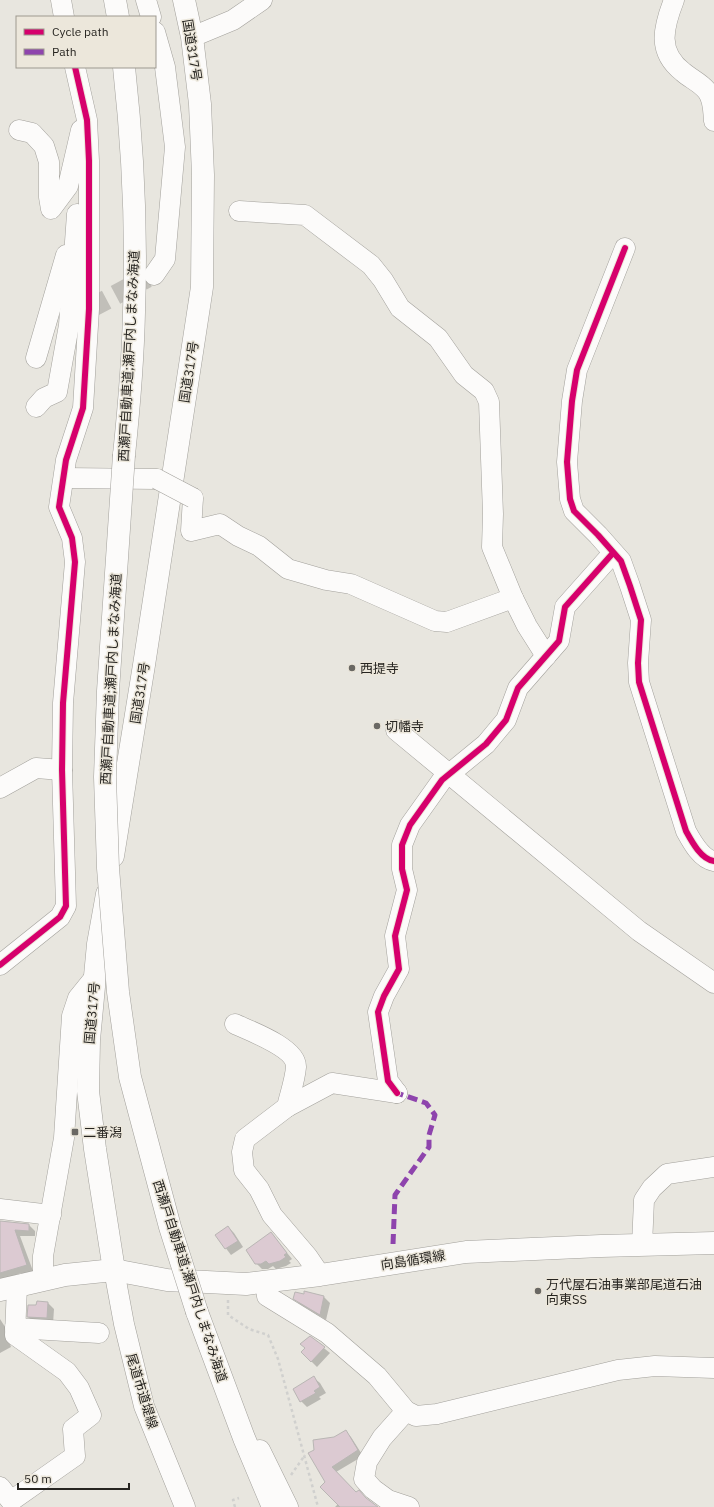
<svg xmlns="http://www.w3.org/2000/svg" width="714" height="1507" font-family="'IBM Plex Sans','Noto Sans JP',sans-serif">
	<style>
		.shadow { fill: #0003 }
		.building { fill: #dccad2; stroke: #b9b6b4 }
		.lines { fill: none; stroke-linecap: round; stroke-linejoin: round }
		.minor-tunnel { stroke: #c1bfb9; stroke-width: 20; stroke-dasharray: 20 10; stroke-linecap: butt }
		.minor-casing { stroke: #a2a09b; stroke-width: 21 }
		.major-casing { stroke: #a2a09b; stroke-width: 23 }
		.highway-casing { stroke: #a2a09b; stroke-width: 23 }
		.path { stroke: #d0d0ce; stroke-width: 2.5; stroke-dasharray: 3 3; stroke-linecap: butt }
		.minor { stroke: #fcfbfa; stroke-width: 20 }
		.major { stroke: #fcfbfa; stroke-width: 22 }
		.highway { stroke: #fcfbfa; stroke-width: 22 }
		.minor-bridge-casing { stroke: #a2a09b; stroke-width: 21; stroke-linecap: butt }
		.highway-bridge-casing { stroke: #a2a09b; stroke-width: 23; stroke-linecap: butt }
		.minor-bridge { stroke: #fcfbfa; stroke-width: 20 }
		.highway-bridge { stroke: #fcfbfa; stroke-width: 22 }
		.quiet { stroke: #8e44ad; stroke-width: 5; stroke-dasharray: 10 5; stroke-linecap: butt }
		.cycleway-casing { stroke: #ece7db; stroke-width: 8 }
		.cycleway { stroke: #d6006c; stroke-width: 6 }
		.poi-dot { fill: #6a6863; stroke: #ece7db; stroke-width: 1.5 }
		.labels { text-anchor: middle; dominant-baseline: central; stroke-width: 3; stroke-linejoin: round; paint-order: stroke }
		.street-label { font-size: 13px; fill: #262420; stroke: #ece7db }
		.poi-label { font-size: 13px; fill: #262420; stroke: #ece7db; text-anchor: start }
	</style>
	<rect width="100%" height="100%" fill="#e8e6df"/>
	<g class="shadow">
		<path d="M0,1222L29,1225L35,1231V1236H20L33,1271L22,1275L21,1273L0,1281Z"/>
		<path d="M228,1227L234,1233L243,1247L231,1255L216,1235Z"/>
		<path d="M271,1233L292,1259L289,1261L291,1263L286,1266L276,1269L273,1266L268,1269H262L256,1263Z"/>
		<path d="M305,1292L324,1297L330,1303L326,1320L300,1304L294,1298L304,1295Z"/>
		<path d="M38,1302L48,1303L54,1309L53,1324L34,1323L28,1317L37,1307Z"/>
		<path d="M0,1319L9,1333V1341L11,1347L0,1353Z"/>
		<path d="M310,1337L330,1353L317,1367L302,1352L306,1348Z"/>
		<path d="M314,1378L320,1383L326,1393L319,1397L321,1399L307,1407L301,1401Z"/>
		<path d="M345,1431L351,1437L363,1456L336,1472L357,1494L376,1507H335L338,1504L327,1482L335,1438Z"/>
	</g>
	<g class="building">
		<path d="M0,1221L29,1224V1231L15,1230L27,1265L0,1273Z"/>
		<path d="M228,1226L238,1241L225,1249L215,1235Z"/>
		<path d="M271,1232L287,1253L284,1255L286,1257L280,1261L269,1264L266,1261L261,1264H255L246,1250Z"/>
		<path d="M304,1291L324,1296L320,1315L293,1299L295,1292L304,1294Z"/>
		<path d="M37,1301L48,1302L47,1318L27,1317L28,1305H36Z"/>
		<path d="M310,1336L325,1347L311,1362L301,1352L305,1348L300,1344Z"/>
		<path d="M314,1376L320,1387L314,1391L316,1393L300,1402L293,1389Z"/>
		<path d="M346,1430L358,1450L332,1467L356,1492L359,1490L366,1498L378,1507H340L320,1487L325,1482L308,1453L314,1450L313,1440L334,1437Z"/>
	</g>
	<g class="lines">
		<path class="minor-tunnel" d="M89,309L147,278"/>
		<g class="minor-casing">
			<g id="minor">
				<path d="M61,0L64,17"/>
				<path d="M146,0L151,17"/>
				<path d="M674,0C663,28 657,52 683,72C691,79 701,83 707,91C714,100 713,111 714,121"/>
				<path d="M192,37L233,20L262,0"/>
				<path d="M19,130L32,133L44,146L49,162V197L51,209L68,186L81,130"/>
				<path d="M239,211L305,215L371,265L383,280L400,308L438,338L464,375L484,391L489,402L493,514L492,547L513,598L527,626L546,656"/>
				<path d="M625,248L577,370L572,401L567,462L570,499L574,511L598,535L621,561L630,586L641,620L638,663L639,682L686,831C692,842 701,859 714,861"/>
				<path d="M154,275L165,259L175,147L165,67L155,32"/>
				<path d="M36,358L66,255"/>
				<path d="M36,407L44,398L57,392L69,325L77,214"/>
				<path d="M64,478L157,479"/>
				<path d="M193,498L191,531L220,524L238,536L259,546L288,569L326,580L351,584L435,621L447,622L513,598"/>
				<path d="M396,730L639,931L714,983"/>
				<path d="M0,788L36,768L62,770"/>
				<path d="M0,965L60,917L66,906L62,770L63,703L75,562L72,538L59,507L66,460L83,408L89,309V161L87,120L75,67"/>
				<path d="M235,1024C250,1031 297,1048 296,1067C295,1080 290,1094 287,1107L245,1139L242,1152L244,1170L259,1189L272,1215L307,1256L320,1275"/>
				<path d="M397,1093L388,1081L378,1012L384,996L399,969L395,936L407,890L402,869V845L410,825L442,780L486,744L506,720L518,688L559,641L565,607L613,553"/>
				<path d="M287,1107L332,1083L397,1093"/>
				<path d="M0,1209L51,1215"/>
				<path d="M642,1245L644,1200L652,1188L667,1174L714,1167"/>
				<path d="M114,1270L124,1324L144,1406L185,1507"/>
				<path d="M43,1279V1256L64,1138L72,1016L78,998L95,977"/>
				<path d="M265,1282L267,1296L327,1333L377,1376L406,1411L416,1416L437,1414L618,1370L655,1366L714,1368"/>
				<path d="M15,1328L99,1333"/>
				<path d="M406,1411L382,1438L367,1462L364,1479L373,1489L388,1500L409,1507"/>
				<path d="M260,1450L288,1507"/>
				<path d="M0,1487L11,1501L75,1456L73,1429L91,1415L79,1388L67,1372L15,1335L17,1286"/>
			</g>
		</g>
		<g class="major-casing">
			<path id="major" d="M114,1270L167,1280L246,1284L320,1275L466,1252L601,1246L714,1243"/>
		</g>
		<g class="highway-casing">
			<g id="highway">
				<path d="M115,0L118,17"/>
				<path d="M124,67C133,149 137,230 134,312C133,360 129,407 124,455"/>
				<path d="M113,856L144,665L202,287L203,175L200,104L192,37L184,0"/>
				<path d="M0,1290L65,1275L114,1270L95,1149L88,1091L89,1040L98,944L107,894"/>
				<path d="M197,1312L244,1438L273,1507"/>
			</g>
		</g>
		<g class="path">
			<path d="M228,1300V1315L249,1329L268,1335L278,1359L318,1507"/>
			<path d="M291,1475L305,1455"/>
			<path d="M235,1507L233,1500L239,1498"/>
		</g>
		<use href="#minor" class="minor"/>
		<use href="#major" class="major"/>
		<use href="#highway" class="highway"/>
		<g class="minor-bridge-casing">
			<path id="minor-bridge" d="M157,479L193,498"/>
		</g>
		<g class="highway-bridge-casing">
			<path id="highway-bridge" d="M124,455L108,691L105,777L108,868L118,992L130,1077L170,1227L197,1312"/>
		</g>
		<use href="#minor-bridge" class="minor-bridge"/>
		<use href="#highway-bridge" class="highway-bridge"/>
		<path class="quiet" d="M393,1244L395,1195L429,1147V1135L435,1115L426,1103L397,1093"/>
		<g class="cycleway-casing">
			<g id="cycleway">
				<path d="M625,248L577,370L572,401L567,462L570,499L574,511L598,535L621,561L630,586L641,620L638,663L639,682L686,831C692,842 701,859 714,861"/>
				<path d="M0,965L60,917L66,906L62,770L63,703L75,562L72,538L59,507L66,460L83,408L89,309V161L87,120L75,67"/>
				<path d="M397,1093L388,1081L378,1012L384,996L399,969L395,936L407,890L402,869V845L410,825L442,780L486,744L506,720L518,688L559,641L565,607L613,553"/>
			</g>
		</g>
		<use href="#cycleway" class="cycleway"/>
	</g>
	<g class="poi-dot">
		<circle cx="352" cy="668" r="4"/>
		<circle cx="377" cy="726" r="4"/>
		<rect x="71" y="1128" width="8" height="8" rx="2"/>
		<circle cx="538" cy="1291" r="4"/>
	</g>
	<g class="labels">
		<g class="street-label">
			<text transform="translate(192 50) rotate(81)">国道317号</text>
			<text transform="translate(129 356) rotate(-87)">西瀬戸自動車道;瀬戸内しまなみ海道</text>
			<text transform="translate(189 372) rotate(-81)">国道317号</text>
			<text transform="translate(111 679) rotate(-87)">西瀬戸自動車道;瀬戸内しまなみ海道</text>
			<text transform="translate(140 693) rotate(-81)">国道317号</text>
			<text transform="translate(92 1013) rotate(-85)">国道317号</text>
			<text transform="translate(413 1260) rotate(-9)">向島循環線</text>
			<text transform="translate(190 1281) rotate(72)">西瀬戸自動車道;瀬戸内しまなみ海道</text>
			<text transform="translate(142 1391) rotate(73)">尾道市道堤線</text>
		</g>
		<g class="poi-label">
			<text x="360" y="668">西提寺</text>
			<text x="385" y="726">切幡寺</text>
			<text x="83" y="1132">二番潟</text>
			<text x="546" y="1284">万代屋石油事業部尾道石油<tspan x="546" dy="15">向東SS</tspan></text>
		</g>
	</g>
	<rect x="16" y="16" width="140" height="52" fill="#ece7db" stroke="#9d9990"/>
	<rect x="24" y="29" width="20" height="6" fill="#d6006c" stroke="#9d9990"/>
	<text x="52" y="36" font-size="12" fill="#262420">Cycle path</text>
	<rect x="24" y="49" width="20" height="6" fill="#8e44ad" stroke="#9d9990"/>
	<text x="52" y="56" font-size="12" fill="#262420">Path</text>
	<path d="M18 1483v6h111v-6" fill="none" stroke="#262420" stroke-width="2"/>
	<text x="24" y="1483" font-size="12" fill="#262420" stroke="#ece7db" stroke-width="3" paint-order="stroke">50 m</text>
</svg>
